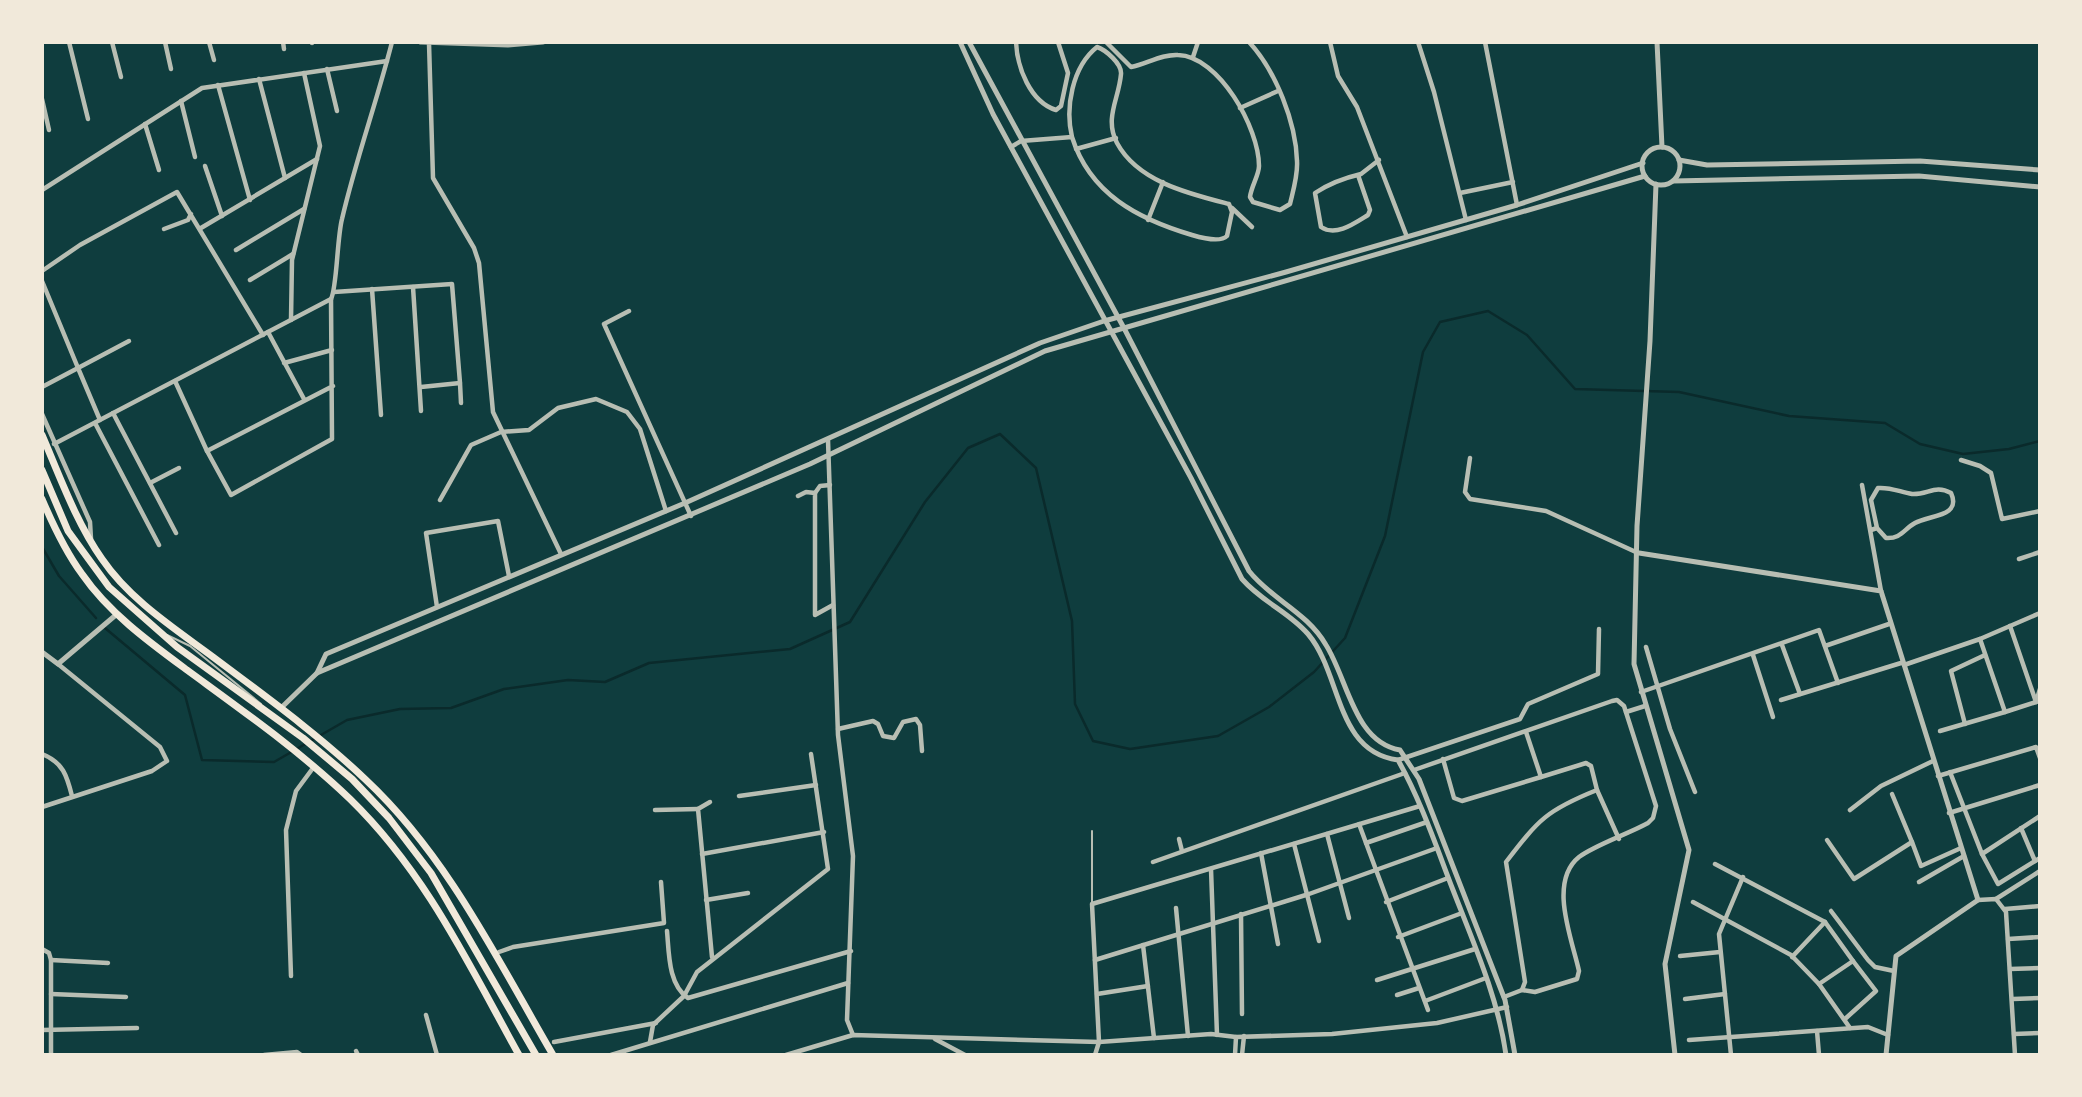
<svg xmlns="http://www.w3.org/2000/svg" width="2082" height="1097" font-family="Raleway,sans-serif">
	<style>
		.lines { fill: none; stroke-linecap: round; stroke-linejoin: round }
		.stream { stroke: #0a2a2b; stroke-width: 2.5 }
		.service { stroke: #b8beb3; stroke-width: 2 }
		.minor { stroke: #b8beb3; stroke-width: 4.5 }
		.tertiary { stroke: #b8beb3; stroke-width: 5 }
		.trunk { stroke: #f1e9da; stroke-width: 7 }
	</style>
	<rect width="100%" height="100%" fill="#0f3d3e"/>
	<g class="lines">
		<g class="stream">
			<path d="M42,547L59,576L96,618"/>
			<path d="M105,628L185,695L202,760L274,762L347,720L400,709L451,708L504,689L568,680L605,682L649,663L790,649L850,622L925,502L968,448L1000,434L1036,468L1072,621L1075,704L1093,741L1130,749L1218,736L1269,707L1314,672L1345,638L1385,536L1423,352L1440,322L1488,311L1527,335L1575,389L1679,392L1789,416L1885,423L1920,444L1963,454L2009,449L2040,441"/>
		</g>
		<g class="service">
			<path d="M167,635L190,646L261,704"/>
			<path d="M1092,831V903"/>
		</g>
		<g class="minor">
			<path d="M69,42L88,119"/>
			<path d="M112,42L121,77"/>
			<path d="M165,42L171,69"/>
			<path d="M209,42L214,60"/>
			<path d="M283,42L284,49"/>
			<path d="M312,42V43"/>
			<path d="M1016,42C1017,67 1030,102 1056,110L1061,106L1068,73L1058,42"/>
			<path d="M1106,42L1131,67C1147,64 1161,54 1178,55C1219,56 1259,128 1259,166C1259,175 1251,187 1250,197L1253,202L1280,210L1290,204C1293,191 1298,175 1297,161C1296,123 1276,71 1249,42"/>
			<path d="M1330,42L1338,76L1357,107L1407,237"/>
			<path d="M1418,42L1434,92L1466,220"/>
			<path d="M1485,42L1517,205"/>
			<path d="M429,43L433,178L474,248L479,263L493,412L561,554"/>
			<path d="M1193,57L1198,42"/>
			<path d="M327,69L337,111"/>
			<path d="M259,79L285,178"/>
			<path d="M218,85L250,200"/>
			<path d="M42,99L49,130"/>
			<path d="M181,101L195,157"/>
			<path d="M1240,108L1278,91"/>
			<path d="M145,124L159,170"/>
			<path d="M1011,147L1021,141L1072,137C1065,108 1072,67 1097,47C1106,50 1122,64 1121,74C1119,99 1104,118 1117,143C1138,182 1190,194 1229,204L1232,212L1227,236C1220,243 1202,238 1192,235C1138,219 1090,194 1072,137"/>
			<path d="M1076,149L1116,138"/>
			<path d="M205,166L222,216"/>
			<path d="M1358,175L1370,210L1368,215C1355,223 1336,237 1321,227L1315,193C1330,183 1344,178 1361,174L1379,160"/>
			<path d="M42,190L202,88L387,61"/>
			<path d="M1460,193L1513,182"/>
			<path d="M1232,208L1252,227"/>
			<path d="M1148,220L1163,182"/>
			<path d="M201,228L317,159"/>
			<path d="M164,229L188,220L191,214"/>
			<path d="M236,250L304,209"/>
			<path d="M42,271L80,245L177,192L263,335"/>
			<path d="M250,280L293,254"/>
			<path d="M42,281L78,368L42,387"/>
			<path d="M413,287L421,411"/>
			<path d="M372,289L381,415"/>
			<path d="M334,292L452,284L460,383L421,387"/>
			<path d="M629,311L604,324L691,516"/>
			<path d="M291,320L292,260L320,146L304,73"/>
			<path d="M268,332L304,399"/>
			<path d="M284,363L332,350"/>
			<path d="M175,381L207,451"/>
			<path d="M460,383L461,403"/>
			<path d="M333,386L207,451L231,495L332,439L331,299C337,288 337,238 342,219C356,159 377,101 392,42"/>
			<path d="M113,413L176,533"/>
			<path d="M42,414L90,522L91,539"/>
			<path d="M100,420L78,368L129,341"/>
			<path d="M95,423L159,545"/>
			<path d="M828,440L838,735L853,856L847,1020L853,1035"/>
			<path d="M54,444L331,299"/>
			<path d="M1470,458L1465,492L1470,499L1546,511L1638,553"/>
			<path d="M1961,460L1980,466L1991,473L2002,519L2040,511"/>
			<path d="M150,483L179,468"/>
			<path d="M1862,485L1881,591"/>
			<path d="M815,493L820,486L830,485"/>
			<path d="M798,496L806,492L815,493V615L833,605"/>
			<path d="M440,500L471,445L501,432L529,430L558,408L596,399L627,412L640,429L666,511"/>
			<path d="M1871,530L1877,528L1871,500L1878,488C1891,487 1900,492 1912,494C1928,495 1935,484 1951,493C1962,517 1929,515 1915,523C1904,529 1901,539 1886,538L1877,528"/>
			<path d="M2019,559L2040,552"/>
			<path d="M437,607L426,533L498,521L509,576"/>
			<path d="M2010,626L2036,702L2040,689"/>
			<path d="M1782,645L1800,694"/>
			<path d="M1825,646L1889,624"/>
			<path d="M1646,647L1670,729L1695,792"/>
			<path d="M1753,655L1773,717"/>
			<path d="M1904,665L1980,639L2040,613"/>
			<path d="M1641,692L1819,630L1838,683"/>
			<path d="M1781,700L1901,663"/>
			<path d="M1626,712L1645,706"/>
			<path d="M2005,712L2036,702"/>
			<path d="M1965,724L1951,671L1985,655"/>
			<path d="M838,729L873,721L878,724L883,736L894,738L903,722L916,719L920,725L922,751"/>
			<path d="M1940,731L2005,712L1980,639"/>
			<path d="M42,754C63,762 67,776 72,796"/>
			<path d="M1443,759L1454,798L1462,801L1541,777"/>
			<path d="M1398,760L1520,719L1528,704L1598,674L1599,629"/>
			<path d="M1414,770L1612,701L1617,700L1624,706L1656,806L1653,818L1648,823C1628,834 1595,845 1579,857C1548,882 1572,939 1579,971L1577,979L1535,992L1522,990"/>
			<path d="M1950,772L1982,854L1998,884L2040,858"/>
			<path d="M1938,776L2036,747L2040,758"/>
			<path d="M1597,790L1619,839"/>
			<path d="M1892,794L1912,842"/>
			<path d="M739,796L816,785"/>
			<path d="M710,802L698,809L712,957"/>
			<path d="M42,807L152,771L167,761L160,747L58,664"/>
			<path d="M655,810L698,809"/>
			<path d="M1850,810L1881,786L1933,761"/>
			<path d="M1949,813L2040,785"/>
			<path d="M1359,824L1428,1010"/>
			<path d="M2021,828L2035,861"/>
			<path d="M1327,834L1349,918"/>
			<path d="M1179,839L1182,851"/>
			<path d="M1827,840L1854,879L1912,842L1921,866L1961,848"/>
			<path d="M1366,843L1427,822"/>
			<path d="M1294,844L1319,941"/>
			<path d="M1261,853L1278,944"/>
			<path d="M702,854L824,832"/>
			<path d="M1982,854L2040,816"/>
			<path d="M1153,862L1405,773"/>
			<path d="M1715,864L1825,922L1853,961L1819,984"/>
			<path d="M1211,869L1217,1035"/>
			<path d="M1919,882L1964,856"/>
			<path d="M1996,899L2040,871"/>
			<path d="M706,900L748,893"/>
			<path d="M1978,900L1996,899L2006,912L2015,1055"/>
			<path d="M1386,902L1448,878"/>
			<path d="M1693,902L1791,955L1819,984L1850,1028"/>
			<path d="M1176,908L1188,1036"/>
			<path d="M2005,909L2040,906"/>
			<path d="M1831,911L1868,960L1875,967L1894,971"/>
			<path d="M1241,914L1242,1014"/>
			<path d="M667,931C669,952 668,985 688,998L851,951"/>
			<path d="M1398,937L1462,913"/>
			<path d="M2008,939L2040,937"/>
			<path d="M1143,945L1154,1038"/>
			<path d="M42,949L49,953L51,960V1055"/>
			<path d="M499,952L513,947L664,923L661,882"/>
			<path d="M1680,956L1720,952"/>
			<path d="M1792,957L1825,922"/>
			<path d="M51,960L108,963"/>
			<path d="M1095,960L1309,894L1437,848"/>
			<path d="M2010,969L2040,968"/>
			<path d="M291,976L286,830L296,791L313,768"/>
			<path d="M1377,980L1475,949"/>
			<path d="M51,994L126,997"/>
			<path d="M1097,994L1148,986"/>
			<path d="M1397,995L1419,988"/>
			<path d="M1504,997L1522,990L1525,982L1506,862C1539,819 1547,810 1597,790L1591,766L1586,763L1541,777L1526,732"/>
			<path d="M1685,999L1725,994"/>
			<path d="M2013,999L2040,998"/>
			<path d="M1425,1001L1486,978"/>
			<path d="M426,1015L437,1055"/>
			<path d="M1845,1019L1876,991L1853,961"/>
			<path d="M42,1030L137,1028"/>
			<path d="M1817,1031L1819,1055"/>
			<path d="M2014,1034L2040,1033"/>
			<path d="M935,1039L965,1055"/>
			<path d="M1689,1040L1868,1027L1888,1035"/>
			<path d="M554,1042L656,1023"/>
			<path d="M650,1042L653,1025L684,996L697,972L828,869L811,754"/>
			<path d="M356,1051L358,1055"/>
			<path d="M264,1055L297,1052L301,1055"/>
			<path d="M611,1055L848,983"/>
			<path d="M786,1055L853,1035L1099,1042L1211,1034L1236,1037L1332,1034L1437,1023L1507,1007"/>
			<path d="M1095,1055L1099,1042L1092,904L1420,806"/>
			<path d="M1235,1055L1236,1037"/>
			<path d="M1242,1055L1244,1036"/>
			<path d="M1731,1055L1719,934L1743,877"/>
		</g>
		<g class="tertiary">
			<path d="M420,42L508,45L543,42"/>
			<path d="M960,42L993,114L1191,478L1242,579C1262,602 1289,612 1308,634C1342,674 1335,752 1398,760C1421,801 1436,846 1453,890C1474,944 1498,998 1506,1055"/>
			<path d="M969,42L1125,330L1249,571C1272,600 1307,612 1326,645C1348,680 1354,742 1400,750L1419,779L1505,1000L1515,1055"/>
			<path d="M1657,42L1662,147"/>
			<circle cx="1661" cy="166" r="19"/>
			<path d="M1679,160L1707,165L1920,161L2040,170"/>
			<path d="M1673,181L1919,176L2040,187"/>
			<path d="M1656,184L1650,341L1637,526L1634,664L1689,850L1665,964L1675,1055"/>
			<path d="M1639,553L1881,591L1978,900L1896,956L1886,1055"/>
			<path d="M42,652L58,664L117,614"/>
			<path d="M317,673L326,654L685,503L1040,343L1104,321L1286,272L1517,205L1643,163"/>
			<path d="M281,708L317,673L810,464L1045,351L1645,176"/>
		</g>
		<g class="trunk">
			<path d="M42,435C60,477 76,522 102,559C130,600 174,628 213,657C265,696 319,735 366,780C448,857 497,959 553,1055"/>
			<path d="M42,470L68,531L109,587L177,647L303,738L352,779L389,818L431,873L536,1055"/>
			<path d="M42,499C53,525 65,551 82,574C109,613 149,642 187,670C243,711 300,751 350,799C426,873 468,963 519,1055"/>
		</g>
	</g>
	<rect width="2082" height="1097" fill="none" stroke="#f1e9da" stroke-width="88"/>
</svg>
